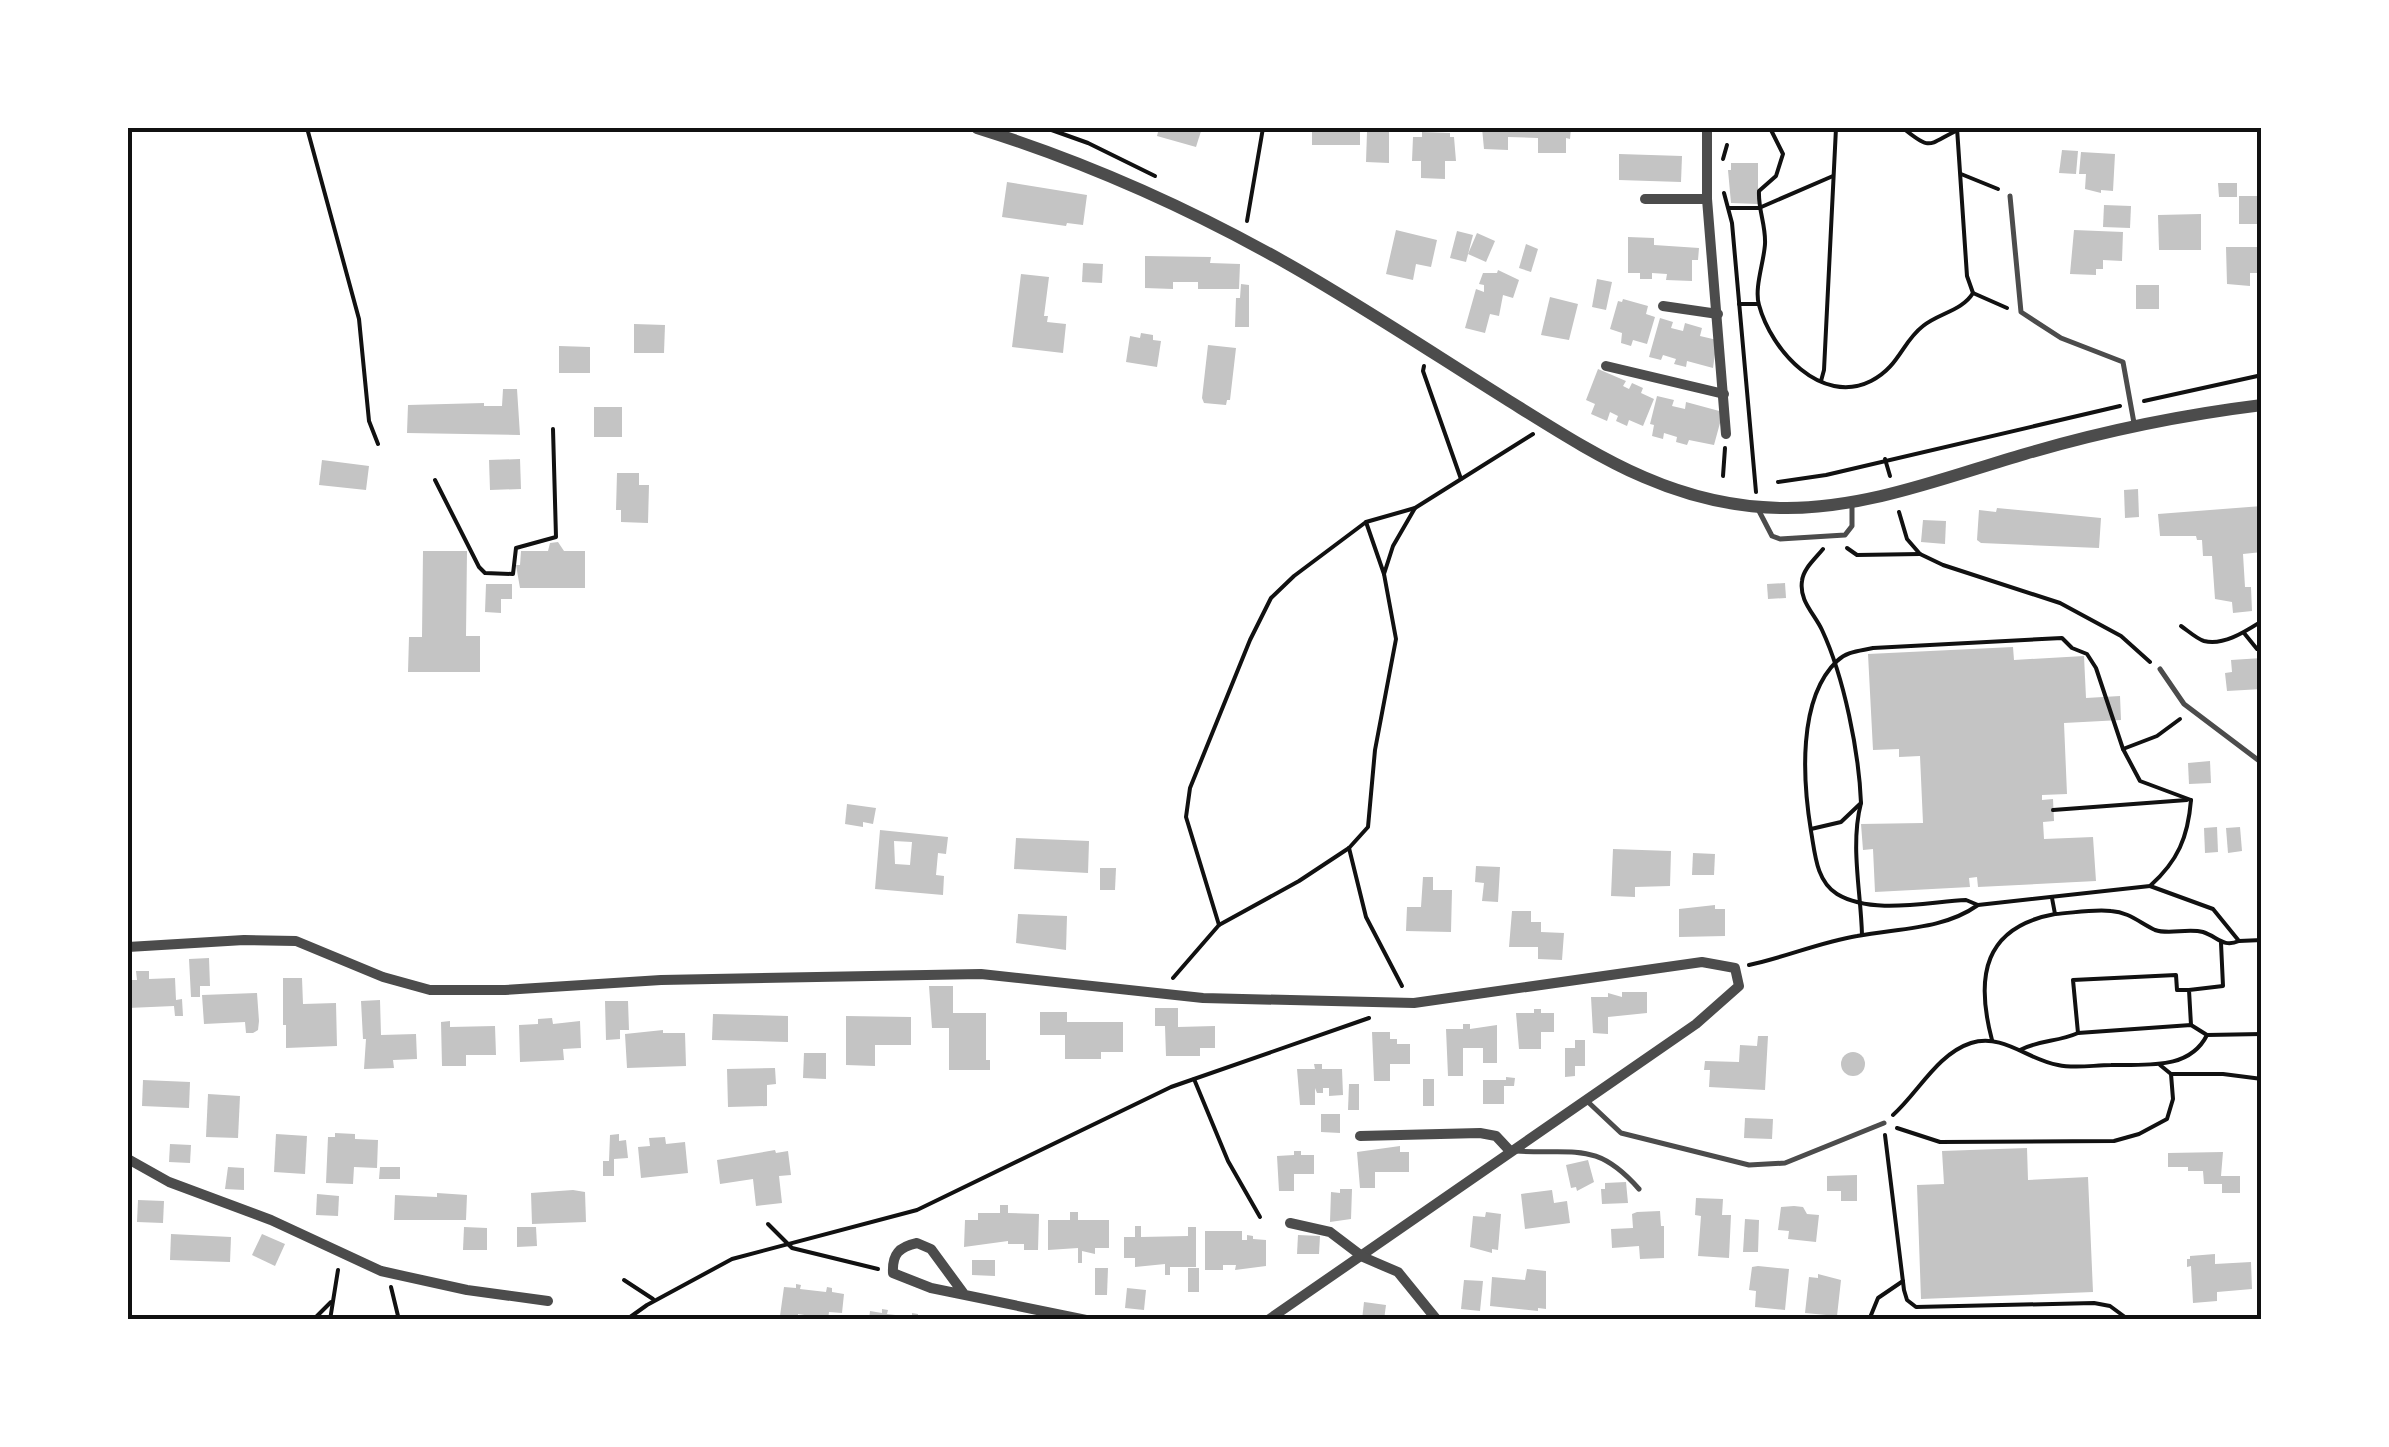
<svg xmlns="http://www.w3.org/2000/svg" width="2389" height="1447" font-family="Commissioner,sans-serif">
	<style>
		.building { fill: #c4c4c4; fill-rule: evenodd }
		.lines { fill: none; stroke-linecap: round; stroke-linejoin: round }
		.path { stroke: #111; stroke-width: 4 }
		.service { stroke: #4c4c4c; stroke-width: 5 }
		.minor { stroke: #4c4c4c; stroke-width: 10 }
		.tertiary { stroke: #4c4c4c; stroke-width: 12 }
		.neatline { fill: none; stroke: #111; stroke-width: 4 }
	</style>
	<rect width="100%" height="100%" fill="#fff"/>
	<g class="building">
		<path d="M1159,128H1202L1196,147L1157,136Z"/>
		<rect x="1312" y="128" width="48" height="17"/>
		<path d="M1482,128H1571L1570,139L1566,138V153H1538V138L1508,137V150L1484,149Z"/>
		<path d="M1367,132H1389V163L1366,162Z"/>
		<path d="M1422,132L1450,133V137H1454L1456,161H1445V179L1421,178V161H1412L1413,137H1422Z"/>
		<path d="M2062,150L2078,151L2076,174L2059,173Z"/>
		<path d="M2081,152L2115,154L2113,191L2101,190V193L2085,189L2086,174H2079Z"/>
		<path d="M1619,154L1682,156L1681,182L1619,180Z"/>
		<path d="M1731,163H1758V204L1731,203L1728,170H1731Z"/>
		<path d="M1007,182L1087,195L1083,225L1067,223L1066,226L1002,217Z"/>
		<path d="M2218,183H2237V197H2219Z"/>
		<rect x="2239" y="196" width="23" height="28"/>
		<path d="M2104,205L2131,206L2130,228L2103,227Z"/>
		<path d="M2201,214V250H2159L2158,215Z"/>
		<path d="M1396,230L1437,240L1431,267L1416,264L1413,280L1386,274Z"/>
		<path d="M2074,230L2123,232L2122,261L2103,260V269H2096V275L2070,274Z"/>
		<path d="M1457,231L1473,235L1466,262L1450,258Z"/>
		<path d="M1477,233L1495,241L1486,262L1468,254Z"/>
		<path d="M1628,237L1654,238V245L1699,248L1698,260H1692V281L1666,280L1667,274L1652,273V279H1640V273H1628Z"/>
		<path d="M1526,244L1538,249L1531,272L1519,268Z"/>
		<path d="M2226,247H2262V273H2250V286L2227,284Z"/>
		<path d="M1145,256L1211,257L1210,263L1240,264L1239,289H1198V282H1173V289L1145,288Z"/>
		<path d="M1083,263L1103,264L1102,283L1082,282Z"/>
		<path d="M1498,270L1519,280L1513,298L1503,295L1499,316L1490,314L1485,333L1465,328L1476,289L1484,292V285L1479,284L1483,273H1497Z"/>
		<path d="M1021,274L1049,277L1044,316H1048L1047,322L1066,324L1063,353L1012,347Z"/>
		<path d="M1597,279L1612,282L1606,310L1592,307Z"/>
		<path d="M1241,284L1249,285V327H1235L1236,298H1240Z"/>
		<rect x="2136" y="285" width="23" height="24"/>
		<path d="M1550,297L1578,304L1569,340L1541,335Z"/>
		<path d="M1623,299L1648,306L1646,314L1655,317L1647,344L1633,340L1631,346L1621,343L1622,333L1610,329L1618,301L1622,302Z"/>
		<path d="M1660,318L1673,322L1671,328L1683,331L1685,323L1702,328L1700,336L1717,340L1713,368L1687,361L1686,367L1674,364L1676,359L1663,355L1661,360L1649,357Z"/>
		<path d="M634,324L665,325L664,353H634Z"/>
		<path d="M1141,333L1153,335V340L1161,341L1157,367L1126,362L1130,336L1140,338Z"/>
		<path d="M1208,345L1236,348L1230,400H1227L1226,405L1204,403L1202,398Z"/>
		<path d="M559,346L590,347V373H559Z"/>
		<path d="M1598,369L1626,381L1623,386L1629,389L1632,383L1643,388L1641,393L1654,399L1643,426L1629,420L1627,426L1616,421L1618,416L1610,412L1607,421L1591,414L1595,404L1586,400Z"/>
		<path d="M503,389H517L520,435L407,433L408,405L484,403V406H502Z"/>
		<path d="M1657,396L1674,400L1672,406L1685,409L1686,402L1723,412L1714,445L1689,440L1687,445L1676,442L1677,437L1664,433L1663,439L1652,436L1654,425L1650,424Z"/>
		<rect x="594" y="407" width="28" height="30"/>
		<path d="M520,459L521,489L490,490L489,460Z"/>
		<path d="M322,460L369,466L366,490L319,485Z"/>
		<path d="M617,473H639V485H649L648,523L621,522V510H616Z"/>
		<path d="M2138,489L2139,517L2125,518L2124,490Z"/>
		<path d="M2262,506V552L2243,554L2245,587H2251L2252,611L2233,613L2232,602L2215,599L2212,556H2203L2202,540H2197L2196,536H2160L2158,514Z"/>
		<path d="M1997,508L2101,518L2099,548L1981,543L1977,540L1979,510L1996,512Z"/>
		<path d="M1923,520L1946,521L1945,544L1921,542Z"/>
		<path d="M558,542L564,551H585V588H520L516,565H520L521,551H548L550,543Z"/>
		<path d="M423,551H467L466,636H480V672H408L409,637H422Z"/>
		<path d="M1785,583L1786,598L1768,599L1767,584Z"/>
		<path d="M486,584H512V599H501V613L485,612Z"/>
		<path d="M2013,647L2014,660L2084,656L2086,698L2120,696L2121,720L2064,723L2067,794L2042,795V800L2053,799L2054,821L2043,822L2044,839L2093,837L2096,881L1978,887L1977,877L1969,878L1970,887L1875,892L1873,849L1863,850L1861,824L1923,823L1920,756L1899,757V749L1873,750L1868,654Z"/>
		<path d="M2262,658V689L2227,691L2225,673L2232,672L2231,660Z"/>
		<path d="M2210,761L2211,783L2189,784L2188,763Z"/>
		<path d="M847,804L876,808L873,824L863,822V827L845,824Z"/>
		<path d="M2217,827L2218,852L2205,853L2204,828Z"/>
		<path d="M2240,827L2242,851L2228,853L2226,828Z"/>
		<path d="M880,830L948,837L946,854L938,853L936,875L944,876L943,895L875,889ZM894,841L912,842L910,865L895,864Z"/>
		<path d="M1016,838L1089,841L1088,873L1014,869Z"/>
		<path d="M1613,849L1671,851L1670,886L1635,887V897L1611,896Z"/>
		<path d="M1693,853L1715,854L1714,875H1692Z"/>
		<path d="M1476,866L1500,867L1498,902L1482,901L1484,883L1475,882Z"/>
		<path d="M1100,868H1116L1115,890H1100Z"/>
		<path d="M1423,877H1433V890H1452L1451,932L1406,931L1407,907H1421Z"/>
		<path d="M1715,905V909H1725V936L1679,937V909Z"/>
		<path d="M1512,911H1531V922H1541V932L1564,933L1562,960L1538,959V947H1509Z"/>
		<path d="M1018,914L1067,916L1066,950L1016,943Z"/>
		<path d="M209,958L210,986H200V997H191L189,959Z"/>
		<path d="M136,971H149V979L175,978L176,1000L182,999L183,1016H175L174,1006L128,1008V980H137Z"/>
		<path d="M283,978H302L303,1004L336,1003L337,1046L286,1048V1025H283Z"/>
		<path d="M929,986H953V1013H986V1060H990V1070H949V1028H932Z"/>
		<path d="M1622,992H1647V1013L1608,1017V1034L1593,1033L1591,997H1608V993L1622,997Z"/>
		<path d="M257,993L259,1021L258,1030L253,1033H246L245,1022L204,1024L202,995Z"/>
		<path d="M380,1000L381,1035L416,1034L417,1059L393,1060L394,1068L364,1069L366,1039H363L361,1001Z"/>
		<path d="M605,1001H628L629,1030H620V1039L606,1040Z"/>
		<path d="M1155,1008H1178V1027L1215,1026V1048H1200V1056H1166L1165,1026H1155Z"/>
		<path d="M1534,1009H1541V1013H1554V1032H1541V1049H1519L1516,1013H1534Z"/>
		<path d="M1040,1012H1067V1022H1123V1052H1101V1059H1065V1035H1040Z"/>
		<path d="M713,1014L788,1016V1042L712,1040Z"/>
		<path d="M846,1016L911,1017V1045H875V1066L846,1065Z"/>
		<path d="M552,1018L553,1024L580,1021L581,1048L563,1049L564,1060L520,1062L519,1025L538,1024V1019Z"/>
		<path d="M450,1021V1027L495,1026L496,1055H466V1066H442L441,1022Z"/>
		<path d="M1463,1024H1470V1029L1497,1025V1063H1483V1048H1463V1076H1448L1446,1029H1463Z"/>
		<path d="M663,1030V1033H685L686,1066L627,1068L625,1034Z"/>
		<path d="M1372,1032H1390V1039H1397V1044H1410V1064H1390V1081H1374Z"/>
		<path d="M1758,1036H1768L1765,1090L1709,1087L1710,1070H1704L1705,1061L1739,1062L1740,1045L1757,1046Z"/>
		<path d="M1575,1040H1585V1066H1575V1076L1565,1077V1048H1575Z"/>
		<circle cx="1853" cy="1064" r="12"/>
		<path d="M804,1053H826V1079L803,1078Z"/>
		<path d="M1314,1064H1322V1069H1342L1343,1095L1329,1096V1088H1323V1093H1317L1315,1088V1105H1300L1297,1069H1315Z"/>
		<path d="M775,1068L776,1084L767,1085V1106L728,1107L727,1069Z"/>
		<path d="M1506,1077L1515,1078L1514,1086H1504V1104H1483V1080H1506Z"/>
		<rect x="1423" y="1079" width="11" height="27"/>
		<path d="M143,1080L190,1082L189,1108L142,1106Z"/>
		<path d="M1349,1084H1359V1110H1348Z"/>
		<path d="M208,1094L240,1096L238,1138L206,1137Z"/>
		<path d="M1321,1114H1340V1133L1321,1132Z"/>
		<path d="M1745,1118L1773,1119L1772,1139L1744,1138Z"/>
		<path d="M335,1133L355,1134V1139L378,1140L377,1168L354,1167L353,1184L326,1183L328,1137H335Z"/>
		<path d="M276,1134L307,1136L305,1174L274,1172Z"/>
		<path d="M619,1134V1141L626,1140L628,1158L614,1159V1176H603V1161H609L610,1135Z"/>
		<path d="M665,1137L666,1144L685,1142L688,1173L641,1178L638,1147L650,1146L649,1138Z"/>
		<path d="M170,1144L191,1145L190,1163L169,1162Z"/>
		<path d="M1400,1146V1152H1409V1172H1375V1188H1360L1357,1152Z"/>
		<path d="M2027,1148L2028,1180L2088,1177L2093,1292L1921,1299L1917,1185L1944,1184L1942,1151Z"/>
		<path d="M775,1150L776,1153L788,1151L791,1175L779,1176L782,1203L756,1206L753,1179L720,1184L717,1160Z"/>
		<path d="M1294,1151H1301V1155H1314V1174H1294V1191H1279L1277,1156L1294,1155Z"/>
		<path d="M2223,1152L2221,1176H2240V1193H2222V1184H2204L2203,1171H2188V1167H2168V1153Z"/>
		<path d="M1588,1160L1594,1182L1577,1191L1576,1187L1571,1188L1566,1165Z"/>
		<path d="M228,1167L244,1168V1190L225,1189Z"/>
		<path d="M380,1167H400V1179H379Z"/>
		<path d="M1857,1175V1201H1841V1191H1827V1176Z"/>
		<path d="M1626,1182L1628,1203L1602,1204L1601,1189H1605V1183Z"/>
		<path d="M1340,1189H1352L1351,1219L1330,1222L1331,1192L1340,1193Z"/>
		<path d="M573,1190L585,1192L586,1222L532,1224L531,1193Z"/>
		<path d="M1552,1190L1554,1203L1567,1201L1570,1223L1525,1229L1521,1194Z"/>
		<path d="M437,1193L467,1195L466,1220H394L395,1195L437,1197Z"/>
		<path d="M317,1194L339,1196L338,1216L316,1215Z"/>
		<path d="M1696,1198L1723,1199L1722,1215H1731L1729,1258L1698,1256L1701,1216L1695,1215Z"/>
		<path d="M138,1200L164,1201L163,1223L137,1222Z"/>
		<path d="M1000,1205H1008V1213L1039,1214L1038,1250H1024V1244H1008V1241L964,1247L965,1220H978V1213H1000Z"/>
		<path d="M1794,1206L1803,1207L1807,1214L1819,1215L1816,1242L1788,1239L1789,1231L1778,1230L1781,1207Z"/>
		<path d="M1660,1211L1661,1226H1664V1258L1640,1259L1639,1246L1612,1248L1611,1229L1633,1228L1632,1214L1637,1212Z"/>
		<path d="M1070,1212H1078V1220H1109V1248H1095V1254L1082,1251V1263H1078V1248L1048,1250V1220H1070Z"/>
		<path d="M1486,1212L1501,1214L1498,1250L1492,1249V1253L1470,1247L1473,1216L1485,1217Z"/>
		<path d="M1745,1219L1759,1220L1758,1252H1743Z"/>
		<path d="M1135,1226H1141V1237L1188,1236V1227H1196V1267H1170V1275H1165V1264L1135,1267V1258H1124V1237H1135Z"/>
		<path d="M464,1227L487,1228V1250H463Z"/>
		<path d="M517,1227H536L537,1246L517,1247Z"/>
		<path d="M1205,1231H1242V1240H1247V1235L1253,1236V1239L1266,1240V1266L1235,1270L1236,1265H1223V1270H1205Z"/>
		<path d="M171,1234L231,1237L230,1262L170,1260Z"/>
		<path d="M262,1234L285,1244L275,1266L252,1255Z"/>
		<path d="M1298,1235L1320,1236L1319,1254H1297Z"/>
		<path d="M2215,1254V1264L2251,1262L2252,1289L2217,1292V1301L2193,1303L2191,1266L2187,1267V1259H2190V1256Z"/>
		<path d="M972,1260H995V1276L972,1275Z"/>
		<path d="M1758,1266L1789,1269L1785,1310L1755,1307L1756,1291L1749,1290L1752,1267Z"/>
		<path d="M1095,1268H1108L1107,1295H1095Z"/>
		<rect x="1188" y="1268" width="11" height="24"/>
		<path d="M1527,1269L1546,1271V1309L1538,1308V1311L1490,1306L1492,1277L1525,1280Z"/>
		<path d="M1818,1274L1841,1280L1837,1316L1805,1313L1809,1277L1818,1278Z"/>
		<path d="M1464,1280L1483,1281L1480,1311L1461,1309Z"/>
		<path d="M796,1284L801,1285L800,1289L826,1292L827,1287L832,1288V1292L844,1294L842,1313L829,1312L828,1320H810L811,1316L798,1314V1319L780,1316L784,1287L796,1288Z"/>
		<path d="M1127,1288L1146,1290L1144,1310L1125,1308Z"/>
		<path d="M1364,1302L1386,1305L1384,1320H1362Z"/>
		<path d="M882,1309L888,1310L887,1314L912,1317V1313L918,1314V1320H869L870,1311L882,1313Z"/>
	</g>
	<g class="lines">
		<g class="path">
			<path d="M307,128L359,319L369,421L378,444"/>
			<path d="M1046,128L1088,143L1155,176"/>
			<path d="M1770,128L1783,154L1776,176L1759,191C1758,210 1766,225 1765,244C1764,262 1754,288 1759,305C1771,350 1821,406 1871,381C1899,367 1902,342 1923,326C1939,313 1962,311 1973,293"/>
			<path d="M1903,128C1932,152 1928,144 1958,130"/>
			<path d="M1957,128L1967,276L1973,293L2007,308"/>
			<path d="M1723,159L1727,145"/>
			<path d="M1961,174L1998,189"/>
			<path d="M1724,193L1732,223L1756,492"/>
			<path d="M1729,208H1759L1833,176"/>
			<path d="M1247,221L1263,128"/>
			<path d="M1739,304H1758"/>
			<path d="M1424,366L1423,371L1461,479"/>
			<path d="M1821,381L1824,370L1836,128"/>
			<path d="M2144,401L2262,375"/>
			<path d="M1885,459L1890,476"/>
			<path d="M1723,476L1725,448"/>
			<path d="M435,480L479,567L485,573L513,574L516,548L556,537L553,429"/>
			<path d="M1778,482L1826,475L2120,406"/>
			<path d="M1899,512L1907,539L1920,554L1943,565L2060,603L2121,636L2150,662"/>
			<path d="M1366,522L1384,574"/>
			<path d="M1847,548L1857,555L1920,554"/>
			<path d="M2181,626C2187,630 2197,639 2204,641C2224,646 2246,631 2262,621"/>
			<path d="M2244,633L2257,649"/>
			<path d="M2123,749L2157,736L2180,719"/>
			<path d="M1861,803C1850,845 1861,892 1862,935"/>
			<path d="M2053,810L2187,800"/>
			<path d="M1811,829L1841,822L1861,803C1859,752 1844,677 1822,630C1814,613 1799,601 1802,581C1803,569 1815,559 1823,549"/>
			<path d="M1349,848L1366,917L1402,986"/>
			<path d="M2150,886L2213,909L2239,941L2262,940"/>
			<path d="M1978,905L1966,900C1927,902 1872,915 1837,894C1816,881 1815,853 1811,831C1803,782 1797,699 1837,661C1847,651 1860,651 1873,648L2062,638L2072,648L2087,654L2096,668L2123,749L2140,781L2191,800"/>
			<path d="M2055,914C2073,913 2093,909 2111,911C2129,912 2140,923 2155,930C2169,935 2187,928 2203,932C2218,937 2223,948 2239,941"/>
			<path d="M1219,925L1186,817L1190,788L1250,640L1271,598L1294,576L1366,522L1415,508L1533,434"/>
			<path d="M1749,965C1786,957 1821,942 1857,936C1898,928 1943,930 1978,905L2150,886C2178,861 2188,837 2191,800"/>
			<path d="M1173,978L1219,925L1299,881L1349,848L1368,827L1375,750L1396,639L1384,574L1393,546L1415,508"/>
			<path d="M2191,1025L2189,990L2223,986L2221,943"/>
			<path d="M2078,1033L2073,980L2176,975L2177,990H2189"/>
			<path d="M1992,1040C1975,976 1984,927 2055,914L2052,898"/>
			<path d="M2020,1050C2039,1040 2058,1042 2078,1033L2191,1025L2207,1035"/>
			<path d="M2160,1065L2171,1074H2223L2262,1079"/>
			<path d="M1194,1079L1228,1161L1260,1217"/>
			<path d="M1893,1115C1918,1093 1937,1054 1971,1043C2003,1033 2028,1060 2058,1065C2075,1069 2094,1065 2111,1065C2145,1064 2189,1071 2207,1035L2262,1034"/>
			<path d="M1897,1128L1940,1142L2114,1141L2139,1134L2167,1119L2173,1099L2171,1074"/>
			<path d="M1885,1135L1904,1290L1907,1300L1916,1307L2094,1303L2110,1306L2129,1320"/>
			<path d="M768,1224L792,1248L878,1269"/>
			<path d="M624,1280L653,1299"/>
			<path d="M391,1287L399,1320"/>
			<path d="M313,1320L331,1302"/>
			<path d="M330,1320L338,1270"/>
			<path d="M626,1320L647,1305L732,1259L917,1210L1171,1087L1369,1018"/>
			<path d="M1869,1320L1878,1298L1903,1281"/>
		</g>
		<g class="service">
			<path d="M2010,196L2021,312L2061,338L2123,362L2134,423"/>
			<path d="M1758,509L1772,536L1780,539L1845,535L1852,526V503"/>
			<path d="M2160,669L2184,704L2262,763"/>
			<path d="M1587,1101L1621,1133L1749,1165L1785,1163L1884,1123"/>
			<path d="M1516,1151C1575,1155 1596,1140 1639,1189"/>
		</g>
		<g class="minor">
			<path d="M1707,128V199L1726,434"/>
			<path d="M1645,199H1707"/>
			<path d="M1663,306L1718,314"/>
			<path d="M1606,366L1724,394"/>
			<path d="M128,947L244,940L296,941L383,977L430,990H505L661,980L981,974L1203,998L1414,1003L1702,962L1735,968L1739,986L1696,1024L1268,1320"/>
			<path d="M1360,1136L1480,1133L1496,1136L1510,1151"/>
			<path d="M128,1159L169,1182L271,1220L381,1271L467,1290L548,1301"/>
			<path d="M1290,1223L1330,1232L1363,1257L1398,1272L1437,1320"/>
			<path d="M964,1294L931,1249L917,1243C899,1247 892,1254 893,1273L931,1288L1086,1320"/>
		</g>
		<path class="tertiary" d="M977,128C1086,162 1189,208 1288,264C1362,306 1434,354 1506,399C1596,455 1673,507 1783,508C1866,509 1946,477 2025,454C2103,431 2181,415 2262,405"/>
	</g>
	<rect width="2389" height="1447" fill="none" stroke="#ffffff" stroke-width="260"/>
	<rect x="130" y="130" width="2129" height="1187" class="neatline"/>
</svg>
